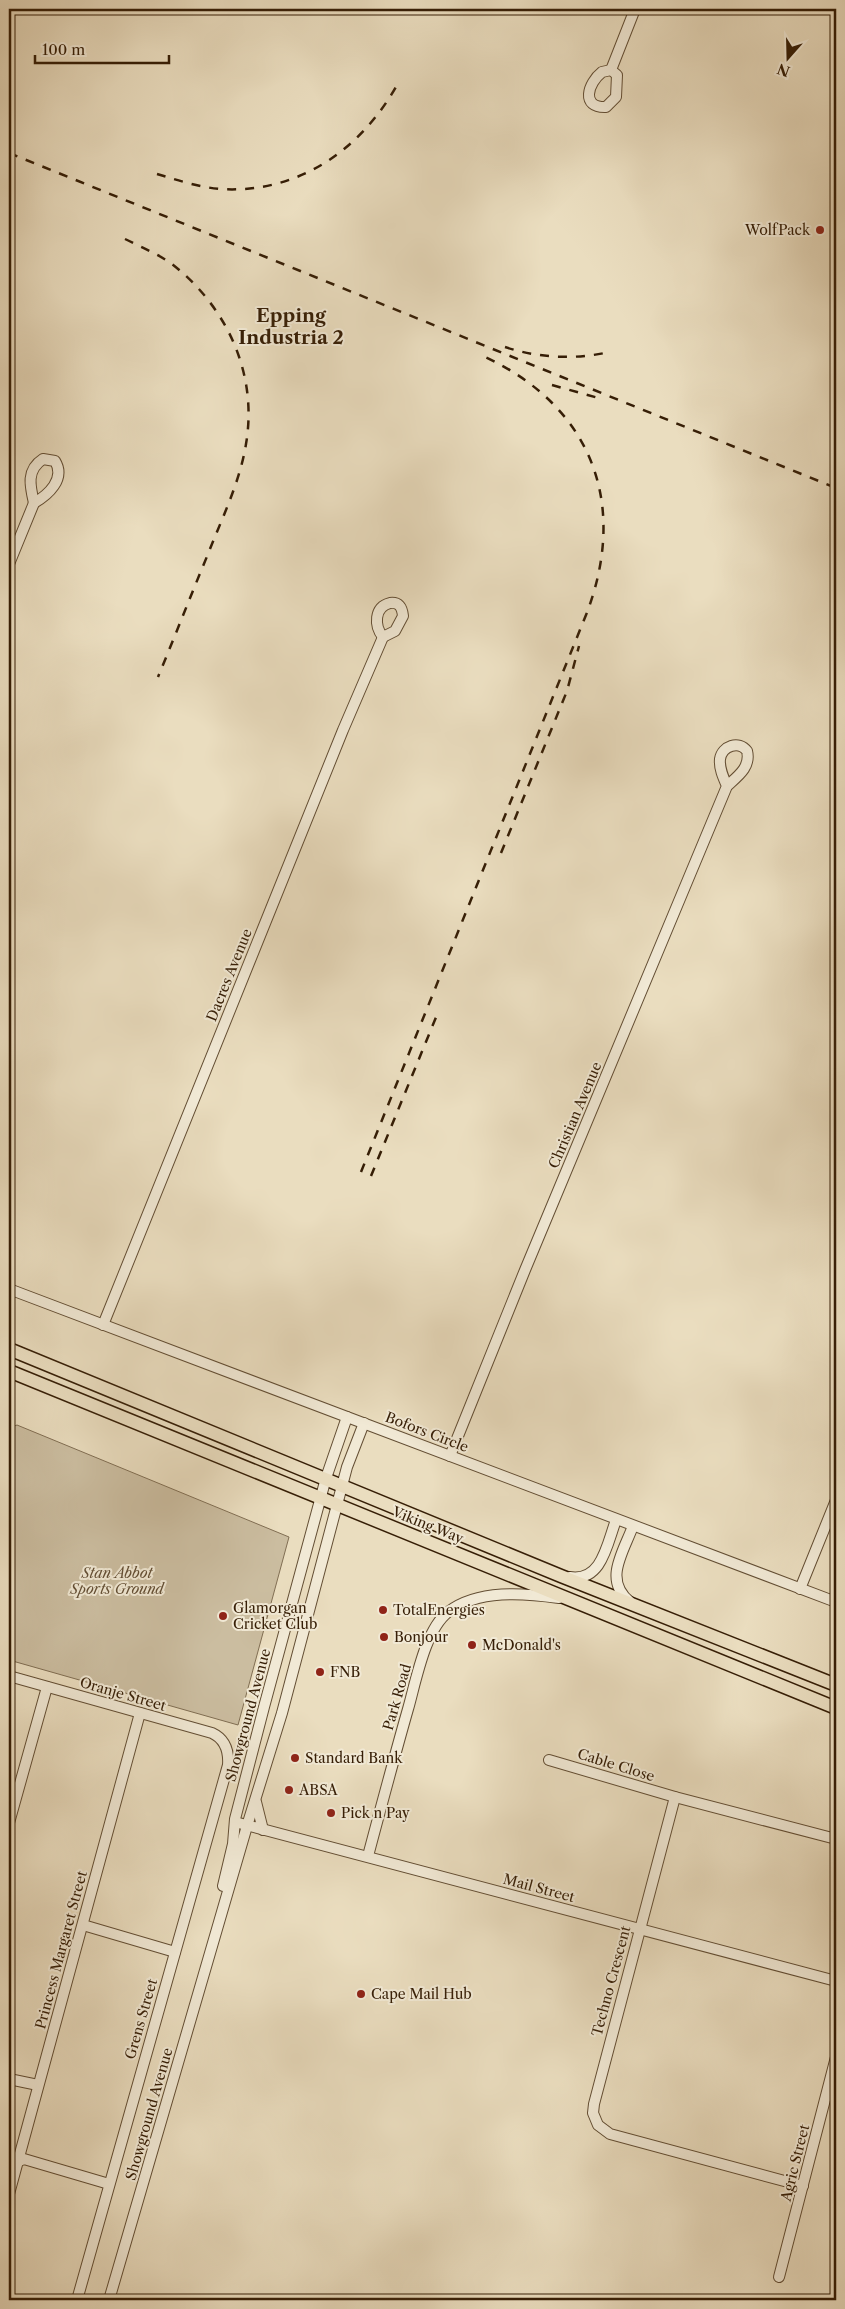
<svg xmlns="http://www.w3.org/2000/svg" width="845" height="2309" font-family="'Libre Caslon Text',serif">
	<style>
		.green { fill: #cbbda0; stroke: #806e53 }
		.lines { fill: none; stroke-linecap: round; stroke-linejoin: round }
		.minor-casing { stroke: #634e34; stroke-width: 12 }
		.major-casing { stroke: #361e06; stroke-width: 15 }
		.minor { stroke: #f1e9d5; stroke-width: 10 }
		.major { stroke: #eaddbf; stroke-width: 12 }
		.rail { stroke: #361e06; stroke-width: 2.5; stroke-dasharray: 9 9; stroke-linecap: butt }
		.poi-dot { fill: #8f2418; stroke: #f1e9d5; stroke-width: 2 }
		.labels { text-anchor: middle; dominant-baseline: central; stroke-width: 4; stroke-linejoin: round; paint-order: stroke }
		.poi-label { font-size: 14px; fill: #361e06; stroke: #f1e9d5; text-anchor: start }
		.street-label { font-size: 14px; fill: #361e06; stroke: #f1e9d5 }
		.park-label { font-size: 14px; font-style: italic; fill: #634e34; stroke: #f1e9d5 }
		.district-label { font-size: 19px; font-weight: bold; fill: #361e06; stroke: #f1e9d5 }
	</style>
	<rect width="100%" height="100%" fill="#eaddbf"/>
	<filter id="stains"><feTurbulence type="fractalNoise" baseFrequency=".004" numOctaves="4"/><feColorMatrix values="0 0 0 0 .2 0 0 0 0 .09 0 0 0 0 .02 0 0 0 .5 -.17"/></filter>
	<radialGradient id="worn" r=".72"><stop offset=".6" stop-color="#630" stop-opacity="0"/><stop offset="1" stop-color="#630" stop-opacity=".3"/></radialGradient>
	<path class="green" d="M17,1425L289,1537L238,1725L9,1660V1428Z"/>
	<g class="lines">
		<g class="minor-casing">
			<g id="minor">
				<path d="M611,70L617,75L616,97L606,107C580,108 588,83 602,72Z"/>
				<path d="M611,70L635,9"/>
				<path d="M43,459L55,461C66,479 48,495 34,503C30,486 26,470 43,459Z"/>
				<path d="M9,564L34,503"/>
				<path d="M390,603C399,602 402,607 403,616L395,631L383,637C374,626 374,607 390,603Z"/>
				<path d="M9,1289L836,1602"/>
				<path d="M103,1325L343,730L383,637"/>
				<path d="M450,1456L525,1270L727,786C738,776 751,767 747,751C739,740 722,746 720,759C719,768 723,777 727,786"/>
				<path d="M570,1577C602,1582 607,1544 616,1520"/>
				<path d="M800,1589L836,1500"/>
				<path d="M630,1602C603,1580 623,1553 633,1526"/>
				<path d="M9,1676L212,1733C225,1739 229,1751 228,1765L77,2300"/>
				<path d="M549,1760L675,1797L836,1839"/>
				<path d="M675,1797L594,2104L593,2113L598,2125L610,2134L803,2186"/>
				<path d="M256,1802L263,1830"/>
				<path d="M235,1822L836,1981"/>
				<path d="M9,1823L47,1687"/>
				<path d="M368,1856C381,1807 394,1758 408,1709C416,1681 425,1630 448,1612C478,1589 524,1593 559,1598"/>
				<path d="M223,1886L233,1844L235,1819L264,1707L326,1478L347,1417"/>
				<path d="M83,1925L175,1952"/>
				<path d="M9,2079L38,2085"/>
				<path d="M9,2165L24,2159L109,2184"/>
				<path d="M9,2194L140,1713"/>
				<path d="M779,2277L836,2057"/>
				<path d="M109,2300L247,1826L282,1713L347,1467L364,1423"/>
			</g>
		</g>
		<g class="major-casing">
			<g id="major">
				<path d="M9,1349L561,1576L836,1685"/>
				<path d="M9,1371L836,1708"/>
			</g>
		</g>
		<use href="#minor" class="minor"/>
		<use href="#major" class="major"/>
		<g class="rail">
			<path d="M9,153L836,488"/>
			<path d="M157,174C177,180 198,187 220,189C297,194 360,151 397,85"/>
			<path d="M125,239C141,247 158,254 172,264C227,307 258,374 246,444C240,482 222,518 208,554C191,595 175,636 158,677"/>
			<path d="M505,347C538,358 575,360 609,352"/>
			<path d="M552,385L602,399"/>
			<path d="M501,853L567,691L579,646"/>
			<path d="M361,1172L586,615C629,504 592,406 483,356"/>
			<path d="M371,1176L439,1010"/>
		</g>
	</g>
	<g class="poi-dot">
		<circle cx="820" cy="230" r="5"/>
		<circle cx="383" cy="1610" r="5"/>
		<circle cx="223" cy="1616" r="5"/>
		<circle cx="384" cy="1637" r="5"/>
		<circle cx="472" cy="1645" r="5"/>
		<circle cx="320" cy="1672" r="5"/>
		<circle cx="295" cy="1758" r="5"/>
		<circle cx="289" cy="1790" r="5"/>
		<circle cx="331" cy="1813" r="5"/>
		<circle cx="361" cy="1994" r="5"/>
	</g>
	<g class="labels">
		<g class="poi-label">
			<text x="810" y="230" text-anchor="end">WolfPack</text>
			<text x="233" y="1608">Glamorgan<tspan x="233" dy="16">Cricket Club</tspan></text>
			<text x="393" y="1610">TotalEnergies</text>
			<text x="394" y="1637">Bonjour</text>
			<text x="482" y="1645">McDonald's</text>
			<text x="330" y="1672">FNB</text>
			<text x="305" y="1758">Standard Bank</text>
			<text x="299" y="1790">ABSA</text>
			<text x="341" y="1813">Pick n Pay</text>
			<text x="371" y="1994">Cape Mail Hub</text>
		</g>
		<g class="street-label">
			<text transform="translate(229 975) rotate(-68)">Dacres Avenue</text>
			<text transform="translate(575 1115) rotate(-67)">Christian Avenue</text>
			<text transform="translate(427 1432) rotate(21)">Bofors Circle</text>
			<text transform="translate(428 1525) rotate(22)">Viking Way</text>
			<text transform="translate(123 1694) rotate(16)">Oranje Street</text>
			<text transform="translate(397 1697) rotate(-74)">Park Road</text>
			<text transform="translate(248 1715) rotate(-75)">Showground Avenue</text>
			<text transform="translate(616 1765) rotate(17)">Cable Close</text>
			<text transform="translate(539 1888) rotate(15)">Mail Street</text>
			<text transform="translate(61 1950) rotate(-75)">Princess Margaret Street</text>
			<text transform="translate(611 1981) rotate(-75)">Techno Crescent</text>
			<text transform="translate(141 2019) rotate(-74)">Grens Street</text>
			<text transform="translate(149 2114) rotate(-74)">Showground Avenue</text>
			<text transform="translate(795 2163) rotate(-76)">Agric Street</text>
		</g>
		<g class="park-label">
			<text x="117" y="1573">Stan Abbot<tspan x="117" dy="16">Sports Ground</tspan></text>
		</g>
		<g class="district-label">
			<text x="291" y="315">Epping<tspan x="291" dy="22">Industria 2</tspan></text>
		</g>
	</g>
	<rect width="845" height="2309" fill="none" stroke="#eaddbf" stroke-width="30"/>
	<rect x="10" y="10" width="825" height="2289" fill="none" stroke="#361e06" stroke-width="2.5"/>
	<rect x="15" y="15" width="815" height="2279" fill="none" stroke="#361e06"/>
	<g transform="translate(788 58) rotate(200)" stroke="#f1e9d5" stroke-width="4" paint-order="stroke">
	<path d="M0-4L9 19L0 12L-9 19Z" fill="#361e06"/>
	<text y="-8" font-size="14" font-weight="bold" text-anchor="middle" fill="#361e06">N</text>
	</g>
	<path d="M35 55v8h134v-8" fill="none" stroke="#361e06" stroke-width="2.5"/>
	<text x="42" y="55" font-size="15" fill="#361e06" stroke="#f1e9d5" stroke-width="4" paint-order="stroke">100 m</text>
	<rect width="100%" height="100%" filter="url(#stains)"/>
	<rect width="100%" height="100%" fill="url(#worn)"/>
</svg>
